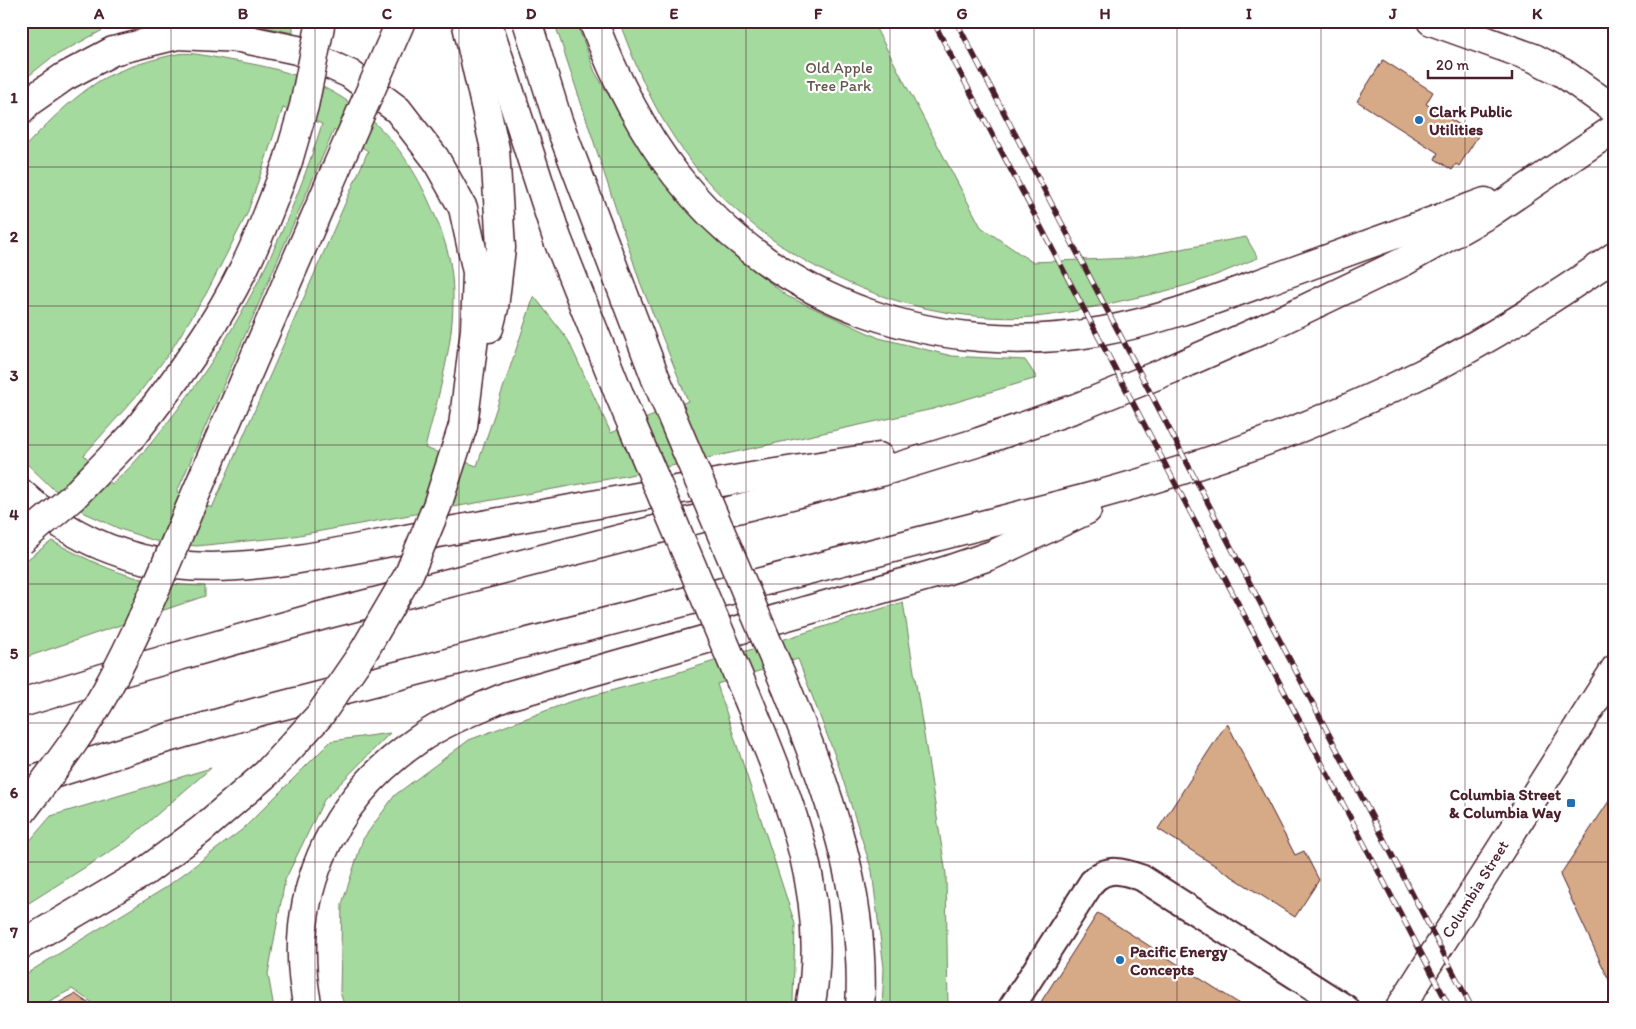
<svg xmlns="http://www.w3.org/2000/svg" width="1636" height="1029" font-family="Itim,sans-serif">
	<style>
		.green { fill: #a4da9e; stroke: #777c64; fill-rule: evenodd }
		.building { fill: #d6aa87; stroke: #4a1f2b }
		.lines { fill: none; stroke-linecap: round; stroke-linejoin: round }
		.street-casing { stroke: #4a1f2b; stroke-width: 29 }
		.secondary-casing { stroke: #4a1f2b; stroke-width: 31 }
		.highway-casing { stroke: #4a1f2b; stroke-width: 31 }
		.street { stroke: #fff; stroke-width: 25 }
		.secondary { stroke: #fff; stroke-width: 28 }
		.highway { stroke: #fff; stroke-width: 28 }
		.rail-casing { stroke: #4a1f2b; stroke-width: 5.5 }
		.rail { stroke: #fff; stroke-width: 4; stroke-dasharray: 11; stroke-linecap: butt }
		.highway-bridge-casing { stroke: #4a1f2b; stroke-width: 31; stroke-linecap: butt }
		.highway-bridge { stroke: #fff; stroke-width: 28 }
		.grid { fill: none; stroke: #4a1f2b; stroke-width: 1; stroke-opacity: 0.55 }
		.poi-dot { fill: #1f6fb2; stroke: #fff; stroke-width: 2 }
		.labels { text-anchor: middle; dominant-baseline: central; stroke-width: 4.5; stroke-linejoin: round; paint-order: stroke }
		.park-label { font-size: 16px; fill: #65574e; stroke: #fff }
		.poi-label { font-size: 16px; font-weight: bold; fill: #4a1f2b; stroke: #fff; text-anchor: start }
		.street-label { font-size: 16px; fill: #4a1f2b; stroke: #fff }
		.neatline { fill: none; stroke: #4a1f2b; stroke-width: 2 }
		.grid-label { font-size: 16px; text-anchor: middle; font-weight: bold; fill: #4a1f2b }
	</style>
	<rect width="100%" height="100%" fill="#fff"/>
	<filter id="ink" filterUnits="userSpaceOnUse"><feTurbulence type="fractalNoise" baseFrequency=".02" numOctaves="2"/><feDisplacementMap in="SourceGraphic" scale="10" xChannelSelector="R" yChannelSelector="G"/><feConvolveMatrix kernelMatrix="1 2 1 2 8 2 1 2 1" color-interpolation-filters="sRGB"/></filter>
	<g filter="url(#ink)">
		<g class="green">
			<path d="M21,21H293V33L259,26L112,25L51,58L21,82Z"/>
			<path d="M554,21H576L595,72L642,151L727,249L787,296L879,338L952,356L1025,360L1037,378L933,409L625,476L288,537L196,546L155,541L120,529L85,513L51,487L21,458V151C43,127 69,101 96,83C115,70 156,58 178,54C192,51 219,59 234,61C321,73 385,112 424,191C435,214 445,238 450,262C461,325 440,388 425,448L477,466L534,296L568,340L611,433L688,401L640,282ZM283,108L322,124C289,229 242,326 175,413C155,438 136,464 112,484L84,455L140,392L170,352L206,294L247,214ZM334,130L368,151L212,508L177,492Z"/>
			<path d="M619,21H872L981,227L1032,262L1132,258L1246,237L1258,258C1232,268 1207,280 1180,287C1157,294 1132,298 1108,304C1083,309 1059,315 1034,317C891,326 743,251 668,128C648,97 632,56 619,21Z"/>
			<path d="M52,541C108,571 141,585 205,586V596L21,659V564Z"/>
			<path d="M903,602L946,874L948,1008H882L884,968L872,871L837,761L798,659L717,684L795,924L793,1002L791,1008H345L340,992L342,904L363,839L395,795L469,740L569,702L673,674Z"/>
			<path d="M390,733L324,800L285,880L268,974L274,1008H100L72,989L37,1008H21V977L165,888L243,829L331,741Z"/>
			<path d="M211,768L125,842L21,908V851L51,816Z"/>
		</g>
		<g class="building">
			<path d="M1383,60L1433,92L1426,104L1478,136L1459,166L1456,164L1452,170L1435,159L1438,153L1357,101Z"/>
			<path d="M1227,723L1295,855L1304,851L1319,880L1295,917L1158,829Z"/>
			<path d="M1615,792V993L1560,875Z"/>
			<path d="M1098,913L1246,1008H1037Z"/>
			<path d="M75,994L95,1008H49Z"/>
		</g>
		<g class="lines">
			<g class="street-casing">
				<path id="street" d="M1011,1008L1092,882C1107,866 1123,871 1142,878L1346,1008"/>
			</g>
			<g class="secondary-casing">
				<g id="secondary">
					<path d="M1431,21L1534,58L1563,73L1615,110"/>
					<path d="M1400,1008L1615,669"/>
				</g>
			</g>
			<g class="highway-casing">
				<g id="highway">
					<path d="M466,21L495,149L501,248L494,308L489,328"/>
					<path d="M487,21L557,238L619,394"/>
					<path d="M527,21L558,121L656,379"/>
					<path d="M593,21C614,76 640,129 676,175C778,306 942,360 1103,331C1164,320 1222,297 1280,276C1349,251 1417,227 1485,202"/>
					<path d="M21,111L27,103L64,77L113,51L178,35L240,38L297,50L350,74L398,110L435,158L463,208L477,272L475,330L463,426"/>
					<path d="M132,436C174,383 215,328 245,266C262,232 275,196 288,161"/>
					<path d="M209,463L329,185"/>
					<path d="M21,493C65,534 117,558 176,565C253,574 350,549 427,535C578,508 727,479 879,457"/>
					<path d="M785,684C827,788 867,893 860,1008"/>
					<path d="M746,694C787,794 832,897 810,1008"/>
					<path d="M21,703L126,671L324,615L881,472L979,442L1076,408L1172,369L1265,328L1405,261L1490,213L1615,128"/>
					<path d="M21,784L167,738L261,711L1083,499C1199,468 1313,428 1421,374C1489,340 1553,299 1615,256"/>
					<path d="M21,945L143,873"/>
					<path d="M308,1008C285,900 329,801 418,740C445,721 477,709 507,696L945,571L992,555L1087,510"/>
				</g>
			</g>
			<use href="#street" class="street"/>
			<use href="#secondary" class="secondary"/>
			<use href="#highway" class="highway"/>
			<g class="rail-casing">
				<g id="rail">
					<path d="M933,21L1450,1008"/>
					<path d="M956,21L1472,1008"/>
				</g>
			</g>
			<use href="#rail" class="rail"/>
			<g class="highway-bridge-casing">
				<g id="highway-bridge">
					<path d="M288,161L304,106L321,21"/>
					<path d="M329,185L401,21"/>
					<path d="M656,379L785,684"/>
					<path d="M619,394L746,694"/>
					<path d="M21,541L73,497L132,436"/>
					<path d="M21,813C51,773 82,734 106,691C146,618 176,539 209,463"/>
					<path d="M143,873L201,830L267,773L320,715L364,651L409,574L437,506L463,426"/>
				</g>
			</g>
			<use href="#highway-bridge" class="highway-bridge"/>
		</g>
	</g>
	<path class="grid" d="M171,21V1008M315,21V1008M459,21V1008M602,21V1008M746,21V1008M890,21V1008M1034,21V1008M1177,21V1008M1321,21V1008M1465,21V1008M21,167H1615M21,306H1615M21,445H1615M21,584H1615M21,723H1615M21,862H1615"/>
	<g class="poi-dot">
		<circle cx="1419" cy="120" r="5"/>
		<rect x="1566" y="798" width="10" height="10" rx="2.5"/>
		<circle cx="1120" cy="960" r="5"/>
	</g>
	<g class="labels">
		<g class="park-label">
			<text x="839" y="67">Old Apple<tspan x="839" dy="18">Tree Park</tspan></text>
		</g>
		<g class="poi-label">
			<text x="1429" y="111">Clark Public<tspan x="1429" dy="18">Utilities</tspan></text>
			<text x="1561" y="794" text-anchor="end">Columbia Street<tspan x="1561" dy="18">&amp; Columbia Way</tspan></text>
			<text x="1130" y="951">Pacific Energy<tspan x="1130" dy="18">Concepts</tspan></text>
		</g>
		<g class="street-label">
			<text transform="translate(1475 889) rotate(-58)">Columbia Street</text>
		</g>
	</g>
	<rect width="1636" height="1029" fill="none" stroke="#fff" stroke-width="55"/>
	<path d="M1428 70v8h84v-8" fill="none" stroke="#4a1f2b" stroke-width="2.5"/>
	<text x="1436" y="70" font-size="15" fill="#4a1f2b" stroke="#ffffff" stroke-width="4" paint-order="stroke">20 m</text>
	<rect x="28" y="28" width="1580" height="974" class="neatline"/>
	<g class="grid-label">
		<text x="99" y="19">A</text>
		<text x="243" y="19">B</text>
		<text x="387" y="19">C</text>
		<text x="531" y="19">D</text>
		<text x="674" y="19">E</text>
		<text x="818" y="19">F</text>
		<text x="962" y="19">G</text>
		<text x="1105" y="19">H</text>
		<text x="1249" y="19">I</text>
		<text x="1393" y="19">J</text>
		<text x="1537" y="19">K</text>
		<text x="14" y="103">1</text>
		<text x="14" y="242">2</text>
		<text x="14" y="381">3</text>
		<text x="14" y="520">4</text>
		<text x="14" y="659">5</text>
		<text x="14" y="798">6</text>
		<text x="14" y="938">7</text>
	</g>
</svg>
